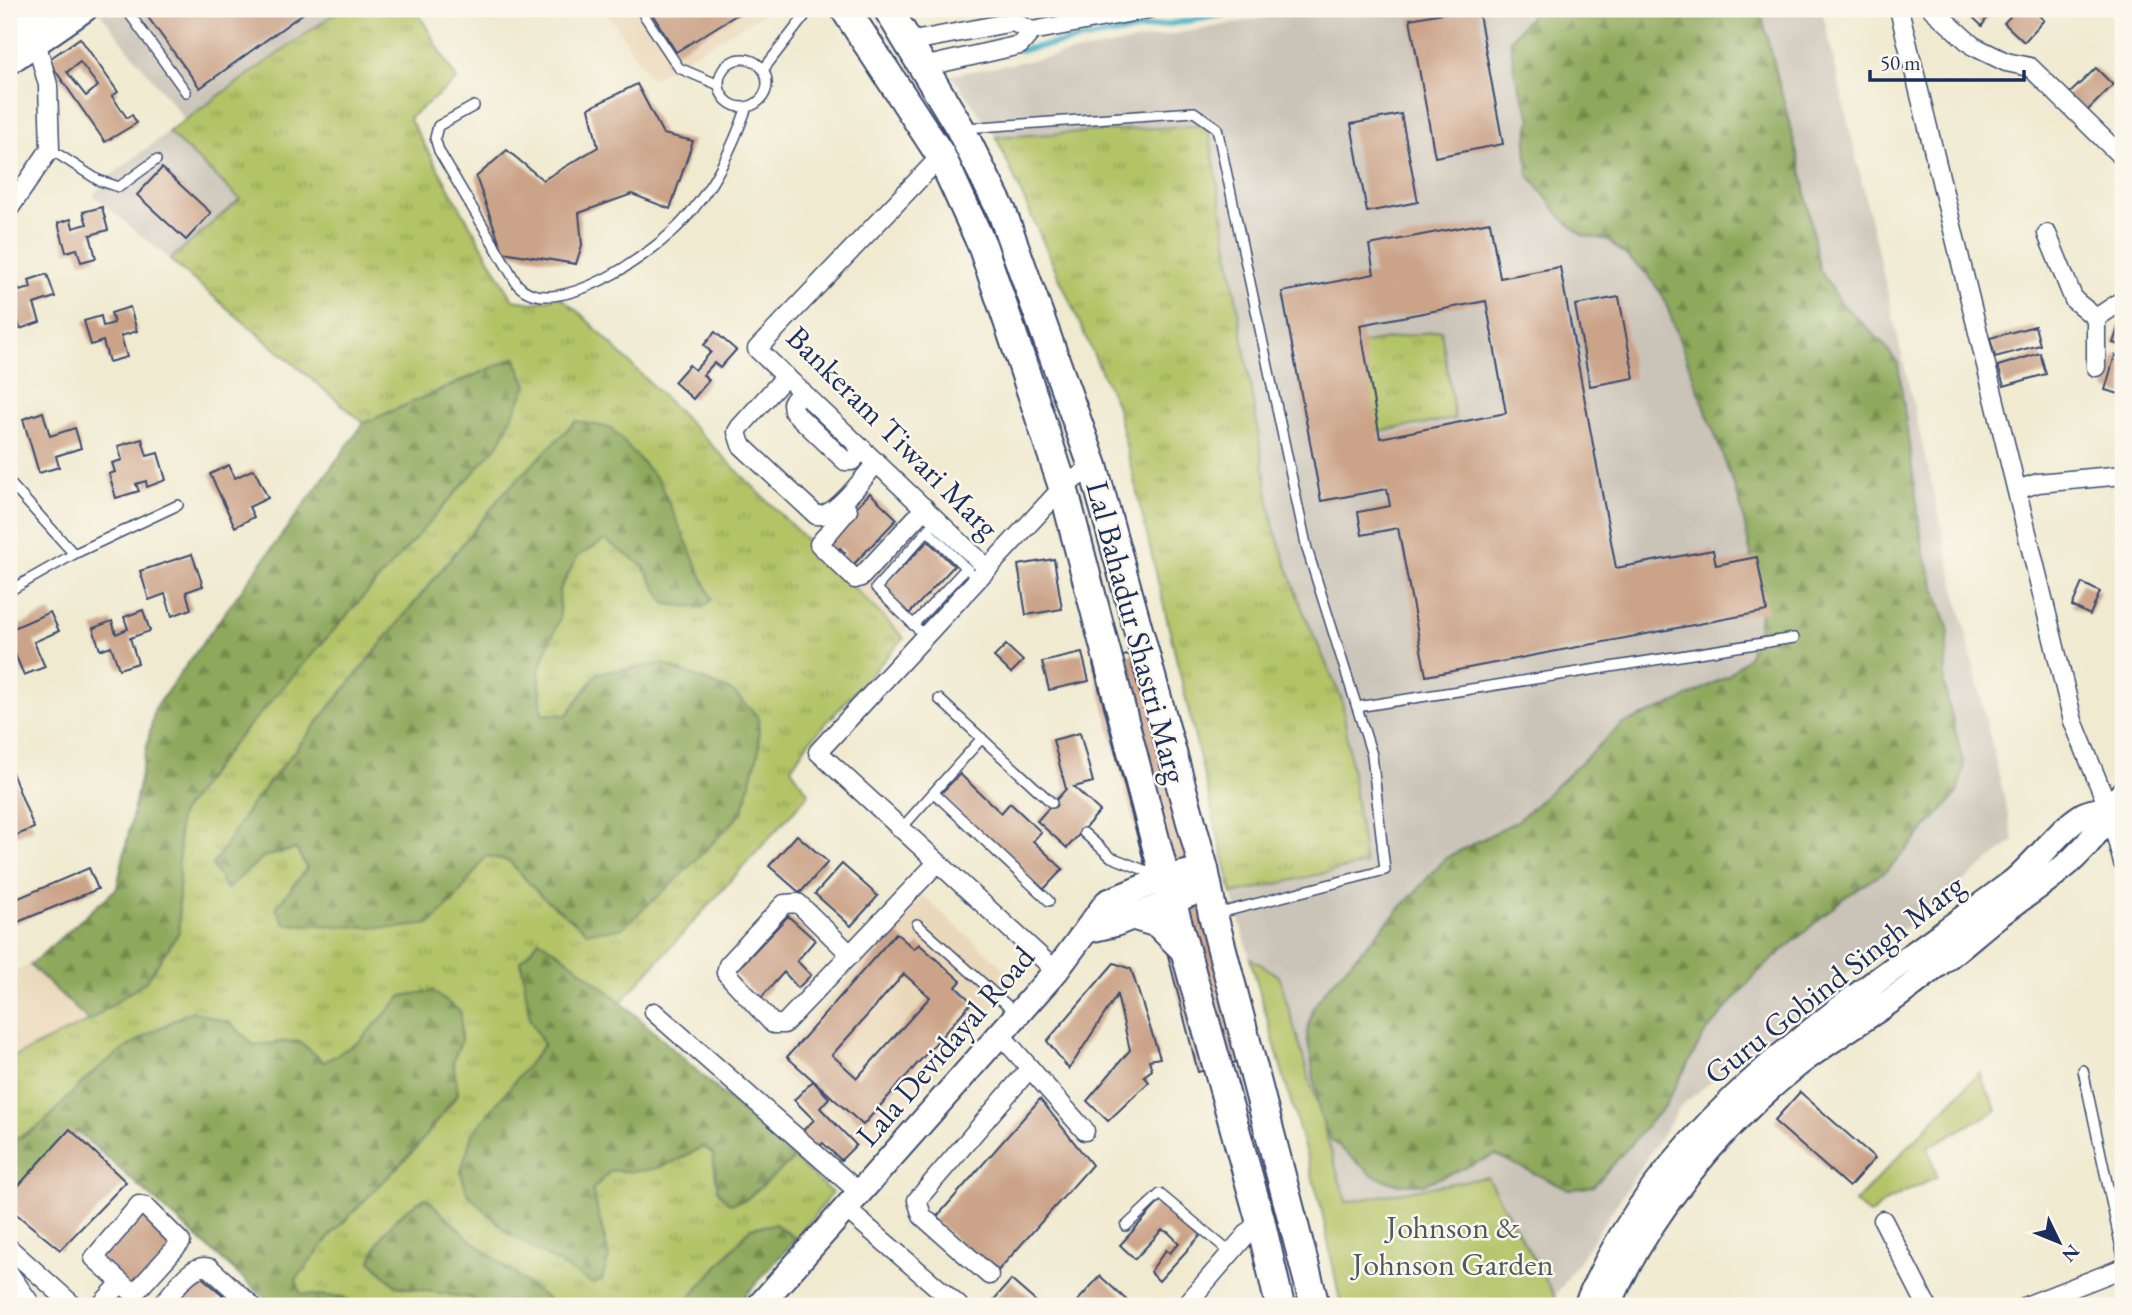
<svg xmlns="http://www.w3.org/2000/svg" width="2132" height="1315" font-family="'EB Garamond',serif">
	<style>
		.built { fill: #ead8ba }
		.industrial { fill: #cac3b8 }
		.grass { fill: url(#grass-tufts); stroke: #677962; stroke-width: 2; fill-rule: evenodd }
		.forest { fill: url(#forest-firs); stroke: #546c5c; stroke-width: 2 }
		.park { fill: #b3c366; stroke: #677962; stroke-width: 2 }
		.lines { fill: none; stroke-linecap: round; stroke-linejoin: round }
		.stream { stroke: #4ab1c9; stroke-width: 6 }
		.building { fill: #cba388; fill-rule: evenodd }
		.lane-casing { stroke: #3b4b6f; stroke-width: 12 }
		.street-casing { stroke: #3b4b6f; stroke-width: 21 }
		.secondary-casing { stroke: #3b4b6f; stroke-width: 28 }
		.primary-casing { stroke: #3b4b6f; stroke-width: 32 }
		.lane { stroke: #fff; stroke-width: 9 }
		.street { stroke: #fff; stroke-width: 18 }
		.secondary { stroke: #fff; stroke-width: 24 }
		.primary { stroke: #fff; stroke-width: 28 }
		.labels { text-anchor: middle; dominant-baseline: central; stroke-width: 5; stroke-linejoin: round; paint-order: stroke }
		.street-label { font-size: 32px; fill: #1b2f5e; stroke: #fbf7ec }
		.park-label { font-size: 32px; fill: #495b60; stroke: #fbf7ec }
	</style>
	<defs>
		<pattern id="grass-tufts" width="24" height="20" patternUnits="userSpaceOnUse" patternTransform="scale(1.75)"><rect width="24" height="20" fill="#b3c366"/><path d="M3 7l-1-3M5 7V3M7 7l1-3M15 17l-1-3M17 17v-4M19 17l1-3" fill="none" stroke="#919f57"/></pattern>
		<pattern id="forest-firs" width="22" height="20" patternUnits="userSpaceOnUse" patternTransform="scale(1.75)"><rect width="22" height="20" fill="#8ea95b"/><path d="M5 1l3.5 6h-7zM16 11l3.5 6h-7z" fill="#738a4e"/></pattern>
	</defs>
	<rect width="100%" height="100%" fill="#fbf7ec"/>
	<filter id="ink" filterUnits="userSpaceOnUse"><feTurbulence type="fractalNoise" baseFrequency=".0143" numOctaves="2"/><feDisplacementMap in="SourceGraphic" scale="14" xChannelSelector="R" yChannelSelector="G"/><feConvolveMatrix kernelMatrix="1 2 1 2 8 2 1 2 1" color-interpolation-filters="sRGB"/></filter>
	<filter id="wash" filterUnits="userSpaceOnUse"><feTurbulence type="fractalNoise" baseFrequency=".00686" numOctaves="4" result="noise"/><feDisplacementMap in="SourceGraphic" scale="28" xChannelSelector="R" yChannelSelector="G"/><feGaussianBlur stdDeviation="1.57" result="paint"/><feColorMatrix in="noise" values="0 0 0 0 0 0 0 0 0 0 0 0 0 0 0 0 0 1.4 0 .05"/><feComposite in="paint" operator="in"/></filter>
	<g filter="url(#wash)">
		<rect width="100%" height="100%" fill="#f0ead0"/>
		<g class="built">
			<path d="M605,9H772L650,79Z"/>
			<path d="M921,525L962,568L902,635L854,587Z"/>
			<path d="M923,896L1018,981L872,1148L772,1064Z"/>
			<path d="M30,965L89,1021L9,1059V974Z"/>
		</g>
		<g class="industrial">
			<path d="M97,9H341L185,120Z"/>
			<path d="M1311,9H1822L2014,841L1682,1105L1555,1297L1486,1177L1346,1203L1279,976L1250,958L1232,894L1116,404L996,137L951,75Z"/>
			<path d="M168,132L240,199L170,260L93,195L109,177Z"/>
		</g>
		<g class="grass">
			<path d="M341,9H416L457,80L409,118L513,300L534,303L559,296L582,315L904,638L807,744L791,768L809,794L621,1002L561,954L530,1020L544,1044L525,1069L609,1256L592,1190L611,1170C648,1175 673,1164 704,1146L713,1154L718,1191L745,1200L794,1159L832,1193L796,1239L775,1224L751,1228L683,1306H556L468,1238L426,1198C400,1210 379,1234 371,1261L396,1286L473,1298L479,1306H358L343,1297L300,1294L296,1280L330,1236L416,1148L458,1094L453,1061L461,1041L402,996L360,1041L324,1062L299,1041L254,1045L230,1023L88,1078L48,1122L9,1142V1059L89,1021L146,981L179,932V816L231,746L527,385L514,358L364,423L170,260L240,199L168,132ZM576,421L666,604L643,566L605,539L577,557L559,591L560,617L539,669L542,715H567L598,673L663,664L732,691L758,717L759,750L742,813L540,895L509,861L486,855L475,872L276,908L307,868L296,849L263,857L227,888L212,866L254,801L503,494Z"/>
			<path d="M1208,125L1273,525L1301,606L1342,700L1365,864L1232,894L1116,404L996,137Z"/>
			<path d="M1441,330L1455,419L1373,432L1359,344Z"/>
		</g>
		<g class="forest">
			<path d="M1536,9H1757L1761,13L1803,177L1819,269L1842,304L1881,341L1898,363L1923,550L1949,631L1944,685L1964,766L1958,793L1889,869L1845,897L1757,973L1704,1035L1666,1104L1594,1186L1569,1190L1496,1155L1424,1184H1396L1372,1175L1331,1140L1320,1117L1307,1034L1313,1008L1328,987L1446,858L1519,820L1622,724L1678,702L1729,675L1748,657L1758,631L1761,603L1740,502L1663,296L1647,274L1608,240L1582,235L1561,217L1528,174L1526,144L1531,118L1515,75L1510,40Z"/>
			<path d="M515,358L527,385L499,444L231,746L179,816V932L146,981L89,1021L30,965L117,888L155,708L364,423Z"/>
			<path d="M576,421L611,428L659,481L712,599L703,608L666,604L643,566L605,540L577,557L559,591L560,617L539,669L542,714L567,715L598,673L663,664L732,691L758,717L759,750L742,813L676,880L621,929L587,932L540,895L509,861L486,856L458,895L431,924L395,928L285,924L276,908L307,868L296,849L263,857L227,889L212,866L254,801L502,495Z"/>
			<path d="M539,940L561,954L621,1002L794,1159L745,1200L730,1204L718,1191L713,1154L704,1146C669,1165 652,1175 611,1170L592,1190L609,1256L602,1280L593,1284L508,1233L467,1193L461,1172L472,1134L544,1045L530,1020L521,961Z"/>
			<path d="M432,991L461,1012V1041L453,1061L458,1093L416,1148L330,1236L296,1280L301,1294L343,1297L358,1306H274L77,1131L9,1204V1142C47,1129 60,1103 87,1078C118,1050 155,1029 192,1011L230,1023L254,1045L299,1041L324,1062L360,1041L402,996Z"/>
			<path d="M426,1198L468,1238L556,1306H479L472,1298L396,1286L371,1261C379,1234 400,1210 426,1198Z"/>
			<path d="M775,1224L796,1239L736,1306H683L751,1228Z"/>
		</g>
		<g class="park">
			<path d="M1250,958L1279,976L1346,1202L1487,1177L1555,1297L1551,1306H1341L1321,1207Z"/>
			<path d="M1979,1073L1997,1110L1928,1147L1937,1177L1886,1201L1869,1215L1855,1202Z"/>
		</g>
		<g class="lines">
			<path class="stream" d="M1020,50L1256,9"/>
		</g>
		<g id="blocks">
			<g class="building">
				<path d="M142,9H309L200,88Z"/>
				<path d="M649,9H746L676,52Z"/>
				<path d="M1464,9H1478L1503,144L1435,157L1410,19Z"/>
				<path d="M1964,9H1992L1982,26Z"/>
				<path d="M2017,9H2031L2044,20L2024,42L2004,23Z"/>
				<path d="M80,38L118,92L112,96L127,118L132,115L137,123L105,142L48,60ZM80,62L98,86L86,96L67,72Z"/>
				<path d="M2096,68L2113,85L2085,113L2068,95Z"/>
				<path d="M637,84L663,134L693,141L670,209L632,194L579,213L582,245L576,264L503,252L476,177L507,150L543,180L598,147L589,108Z"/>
				<path d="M1401,114L1418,202L1367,212L1351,124Z"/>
				<path d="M162,168L211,213L186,240L137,195Z"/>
				<path d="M102,207L108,230L90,235L96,258L81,262L77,249L66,252L58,223L71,219L73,228L87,224L83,212Z"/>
				<path d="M1490,222L1500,278L1560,267L1616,568L1713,550L1716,565L1757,557L1767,611L1426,676L1398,528L1362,535L1358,512L1390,506L1387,489L1321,501L1282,292L1374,274L1369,245ZM1486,301L1506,413L1380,438L1360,325Z"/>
				<path d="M47,274L55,297L34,304L40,322L20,329L15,310L9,312V287L17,284L19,291L31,288L29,280Z"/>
				<path d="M1619,297L1634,378L1590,386L1575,305Z"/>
				<path d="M130,307L137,331L121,336L127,357L109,362L103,341L91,345L84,321L101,316L103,326L114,323L111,313Z"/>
				<path d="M2120,322L2123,323V346L2113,343Z"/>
				<path d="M2035,326L2040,345L1995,357L1990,338Z"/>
				<path d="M715,332L736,350L720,368L714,363L703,375L709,380L693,399L674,382L689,365L695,370L711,352L704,345Z"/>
				<path d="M2040,353L2046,374L2004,386L1998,366Z"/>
				<path d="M2115,355L2123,358V395L2105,390Z"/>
				<path d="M43,412L50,436L75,428L81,448L56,456L59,467L39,473L23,419Z"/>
				<path d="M142,439L147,456L158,453L166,480L147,487L146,481L136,484L139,491L116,498L109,474L115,472L112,463L122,460L118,446Z"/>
				<path d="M229,465L235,478L254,469L268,498L249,507L254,517L235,527L210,474Z"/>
				<path d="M870,493L897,519L850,568L840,558L845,553L840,548L833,555L821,543Z"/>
				<path d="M928,541L954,566L907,616L880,590Z"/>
				<path d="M192,554L203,586L186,592L191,609L172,616L165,594L149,600L140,571Z"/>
				<path d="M1054,559L1062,609L1026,615L1018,565Z"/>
				<path d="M2082,583L2100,592L2090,615L2072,606Z"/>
				<path d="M143,610L150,631L130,638L138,663L119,669L111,646L100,650L93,628L112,621L116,634L128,629L124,617Z"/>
				<path d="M50,612L59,631L34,642L45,667L24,675L14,652L9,655V630Z"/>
				<path d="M1006,645L1023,661L1011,673L994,657Z"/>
				<path d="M1158,647L1263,1055L1198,1072L1093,664Z"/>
				<path d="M1082,653L1089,681L1049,690L1042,662Z"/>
				<path d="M1080,733L1093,782L1074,787L1100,811L1067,848L1037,821L1066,789L1053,740Z"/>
				<path d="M9,765L34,828L15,836L9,819Z"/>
				<path d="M960,774L1001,813L1010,803L1041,832L1033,841L1063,869L1042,891L940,794Z"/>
				<path d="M797,835L828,862L800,893L769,866Z"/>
				<path d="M842,864L878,896L851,926L815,894Z"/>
				<path d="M89,868L98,889L13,924L9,902Z"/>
				<path d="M788,916L815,940L797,961L811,975L798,988L784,972L760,999L734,973Z"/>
				<path d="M896,933L914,949L919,944L961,981L956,987L972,1002L863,1125L787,1057ZM904,974L930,997L857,1078L832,1055Z"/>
				<path d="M1114,963L1131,969L1160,1058L1149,1060L1152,1070L1144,1076L1149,1082L1108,1121L1087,1101L1130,1050L1117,995L1069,1069L1047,1041Z"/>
				<path d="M813,1081L829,1098L820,1108L856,1145L841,1160L823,1143L815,1150L799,1134L814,1120L794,1100Z"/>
				<path d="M1800,1092L1875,1158L1849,1187L1774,1121Z"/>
				<path d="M1040,1099L1092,1165L995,1274L934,1220Z"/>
				<path d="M70,1129L126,1182L60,1250L9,1208V1196Z"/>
				<path d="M1162,1199L1201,1235L1159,1281L1150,1272L1166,1250L1170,1253L1179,1243L1168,1232L1162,1230L1135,1259L1120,1245Z"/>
				<path d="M142,1210L177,1243L134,1290L99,1257Z"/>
				<path d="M198,1274L223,1295L214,1306H170Z"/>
				<path d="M1100,1276L1133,1306H1073Z"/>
				<path d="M1011,1280L1041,1306H995L991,1303Z"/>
			</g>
		</g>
	</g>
	<g filter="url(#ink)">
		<use href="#blocks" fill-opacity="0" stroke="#3b4b6f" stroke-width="2"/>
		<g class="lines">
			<g class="lane-casing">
				<g id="lane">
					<path d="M126,9L186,92"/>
					<path d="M640,9L679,68L719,85"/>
					<circle cx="743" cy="83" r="24"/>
					<path d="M763,70L810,9"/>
					<path d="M474,106L438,126L435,138L439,151L517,284C553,325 657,251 684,220C714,187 732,149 747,107"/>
					<path d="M965,128L1194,112L1217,128L1307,549L1372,755L1385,870L1216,914"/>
					<path d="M50,149L98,180L119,187L156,160"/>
					<path d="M9,482L74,554"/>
					<path d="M928,531L969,571"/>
					<path d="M9,591L74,554L178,505"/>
					<path d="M913,625L966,568"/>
					<path d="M925,636L876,588L937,520"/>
					<path d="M939,699L1052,803"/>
					<path d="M1357,707L1794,638"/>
					<path d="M934,793L1049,901"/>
					<path d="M900,830L982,738"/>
					<path d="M1084,833L1111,857L1157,875"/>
					<path d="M917,924L1016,1013"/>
					<path d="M2083,1070L2123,1257"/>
					<path d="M1126,1226L1160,1194L1231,1253"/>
				</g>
			</g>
			<g class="street-casing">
				<g id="street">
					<path d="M1899,9L2073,721L2109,809L2123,863"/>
					<path d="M1932,9L1973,46L2006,62L2030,67L2123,158"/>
					<path d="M908,42L1013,22L1032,31L1148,9"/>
					<path d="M923,67L1020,45L1032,31"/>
					<path d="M941,156L757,349L987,568"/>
					<path d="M9,209L50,149L48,85L37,45"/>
					<path d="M2047,234L2074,300L2096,318V367"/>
					<path d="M2096,318L2123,300"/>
					<path d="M786,376L740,427L737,432L741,445L816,515C835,519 864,477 877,462"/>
					<path d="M802,391L792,403L793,411L845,461H852L863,449"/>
					<path d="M2017,490L2038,483L2123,475"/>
					<path d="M848,510L819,544L855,579L861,577L925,508"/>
					<path d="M851,955L798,903L784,904L728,965L726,973L773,1024H784L936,864"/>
					<path d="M1056,971L818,752L1063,487L1093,466"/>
					<path d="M654,1012L860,1193"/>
					<path d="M1000,1034L1085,1131"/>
					<path d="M139,1205L145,1206L181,1242L134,1294L94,1258Z"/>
					<path d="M846,1209L959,1306"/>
					<path d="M1883,1220L1927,1306"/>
					<path d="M9,1248L74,1306"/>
					<path d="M9,1273L32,1306"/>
					<path d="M989,1275L922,1216L917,1200L1030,1068"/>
					<path d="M100,1306L120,1284"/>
					<path d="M161,1306C173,1293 191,1261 210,1268L252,1306"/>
					<path d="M1185,1306L1260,1219"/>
					<path d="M2026,1306L2123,1268"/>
				</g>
			</g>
			<g class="secondary-casing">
				<g id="secondary">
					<path d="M9,35L45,9"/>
					<path d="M9,62L85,9"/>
					<path d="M2109,809L2123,793"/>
					<path d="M1089,930L1115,924L1208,887"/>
					<path d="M759,1306L1056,971L1107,902L1165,878L1204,869"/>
					<path d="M1586,1306C1665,1113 1850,1003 2010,884C2035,865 2057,831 2083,815C2090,811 2101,810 2109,809C2090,858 2036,886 1996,917C1963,944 1931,972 1896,997C1864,1020 1828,1041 1796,1066C1717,1129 1649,1214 1608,1306"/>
				</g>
			</g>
			<g class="primary-casing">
				<g id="primary">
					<path d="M845,9L941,156L982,245L1008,321L1063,487L1165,878L1260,1219L1280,1306"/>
					<path d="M888,9L960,128L1002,212L1093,466L1204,869L1213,915L1315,1306"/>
					<path d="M1135,916L1158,923L1184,949"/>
				</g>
			</g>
			<use href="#lane" class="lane"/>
			<use href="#street" class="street"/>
			<use href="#secondary" class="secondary"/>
			<use href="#primary" class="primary"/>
		</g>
	</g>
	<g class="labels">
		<g class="street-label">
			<text transform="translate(893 432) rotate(45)">Bankeram Tiwari Marg</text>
			<text transform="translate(1137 632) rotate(75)">Lal Bahadur Shastri Marg</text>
			<text transform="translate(1834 979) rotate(-38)">Guru Gobind Singh Marg</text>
			<text transform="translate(945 1046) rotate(-49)">Lala Devidayal Road</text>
		</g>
		<g class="park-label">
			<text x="1453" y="1227">Johnson &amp;<tspan x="1453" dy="37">Johnson Garden</tspan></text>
		</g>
	</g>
	<rect width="2132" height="1315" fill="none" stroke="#fbf7ec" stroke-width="35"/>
	<g transform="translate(2059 1242) rotate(133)" stroke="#fbf7ec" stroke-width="5" paint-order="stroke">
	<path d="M0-5L12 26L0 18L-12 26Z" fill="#1b2f5e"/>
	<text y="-10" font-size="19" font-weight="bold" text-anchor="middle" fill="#1b2f5e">N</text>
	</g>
	<path d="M1870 70v10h154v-10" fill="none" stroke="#1b2f5e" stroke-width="3.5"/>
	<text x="1880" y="70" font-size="21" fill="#1b2f5e" stroke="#fbf7ec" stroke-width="5" paint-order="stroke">50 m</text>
</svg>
